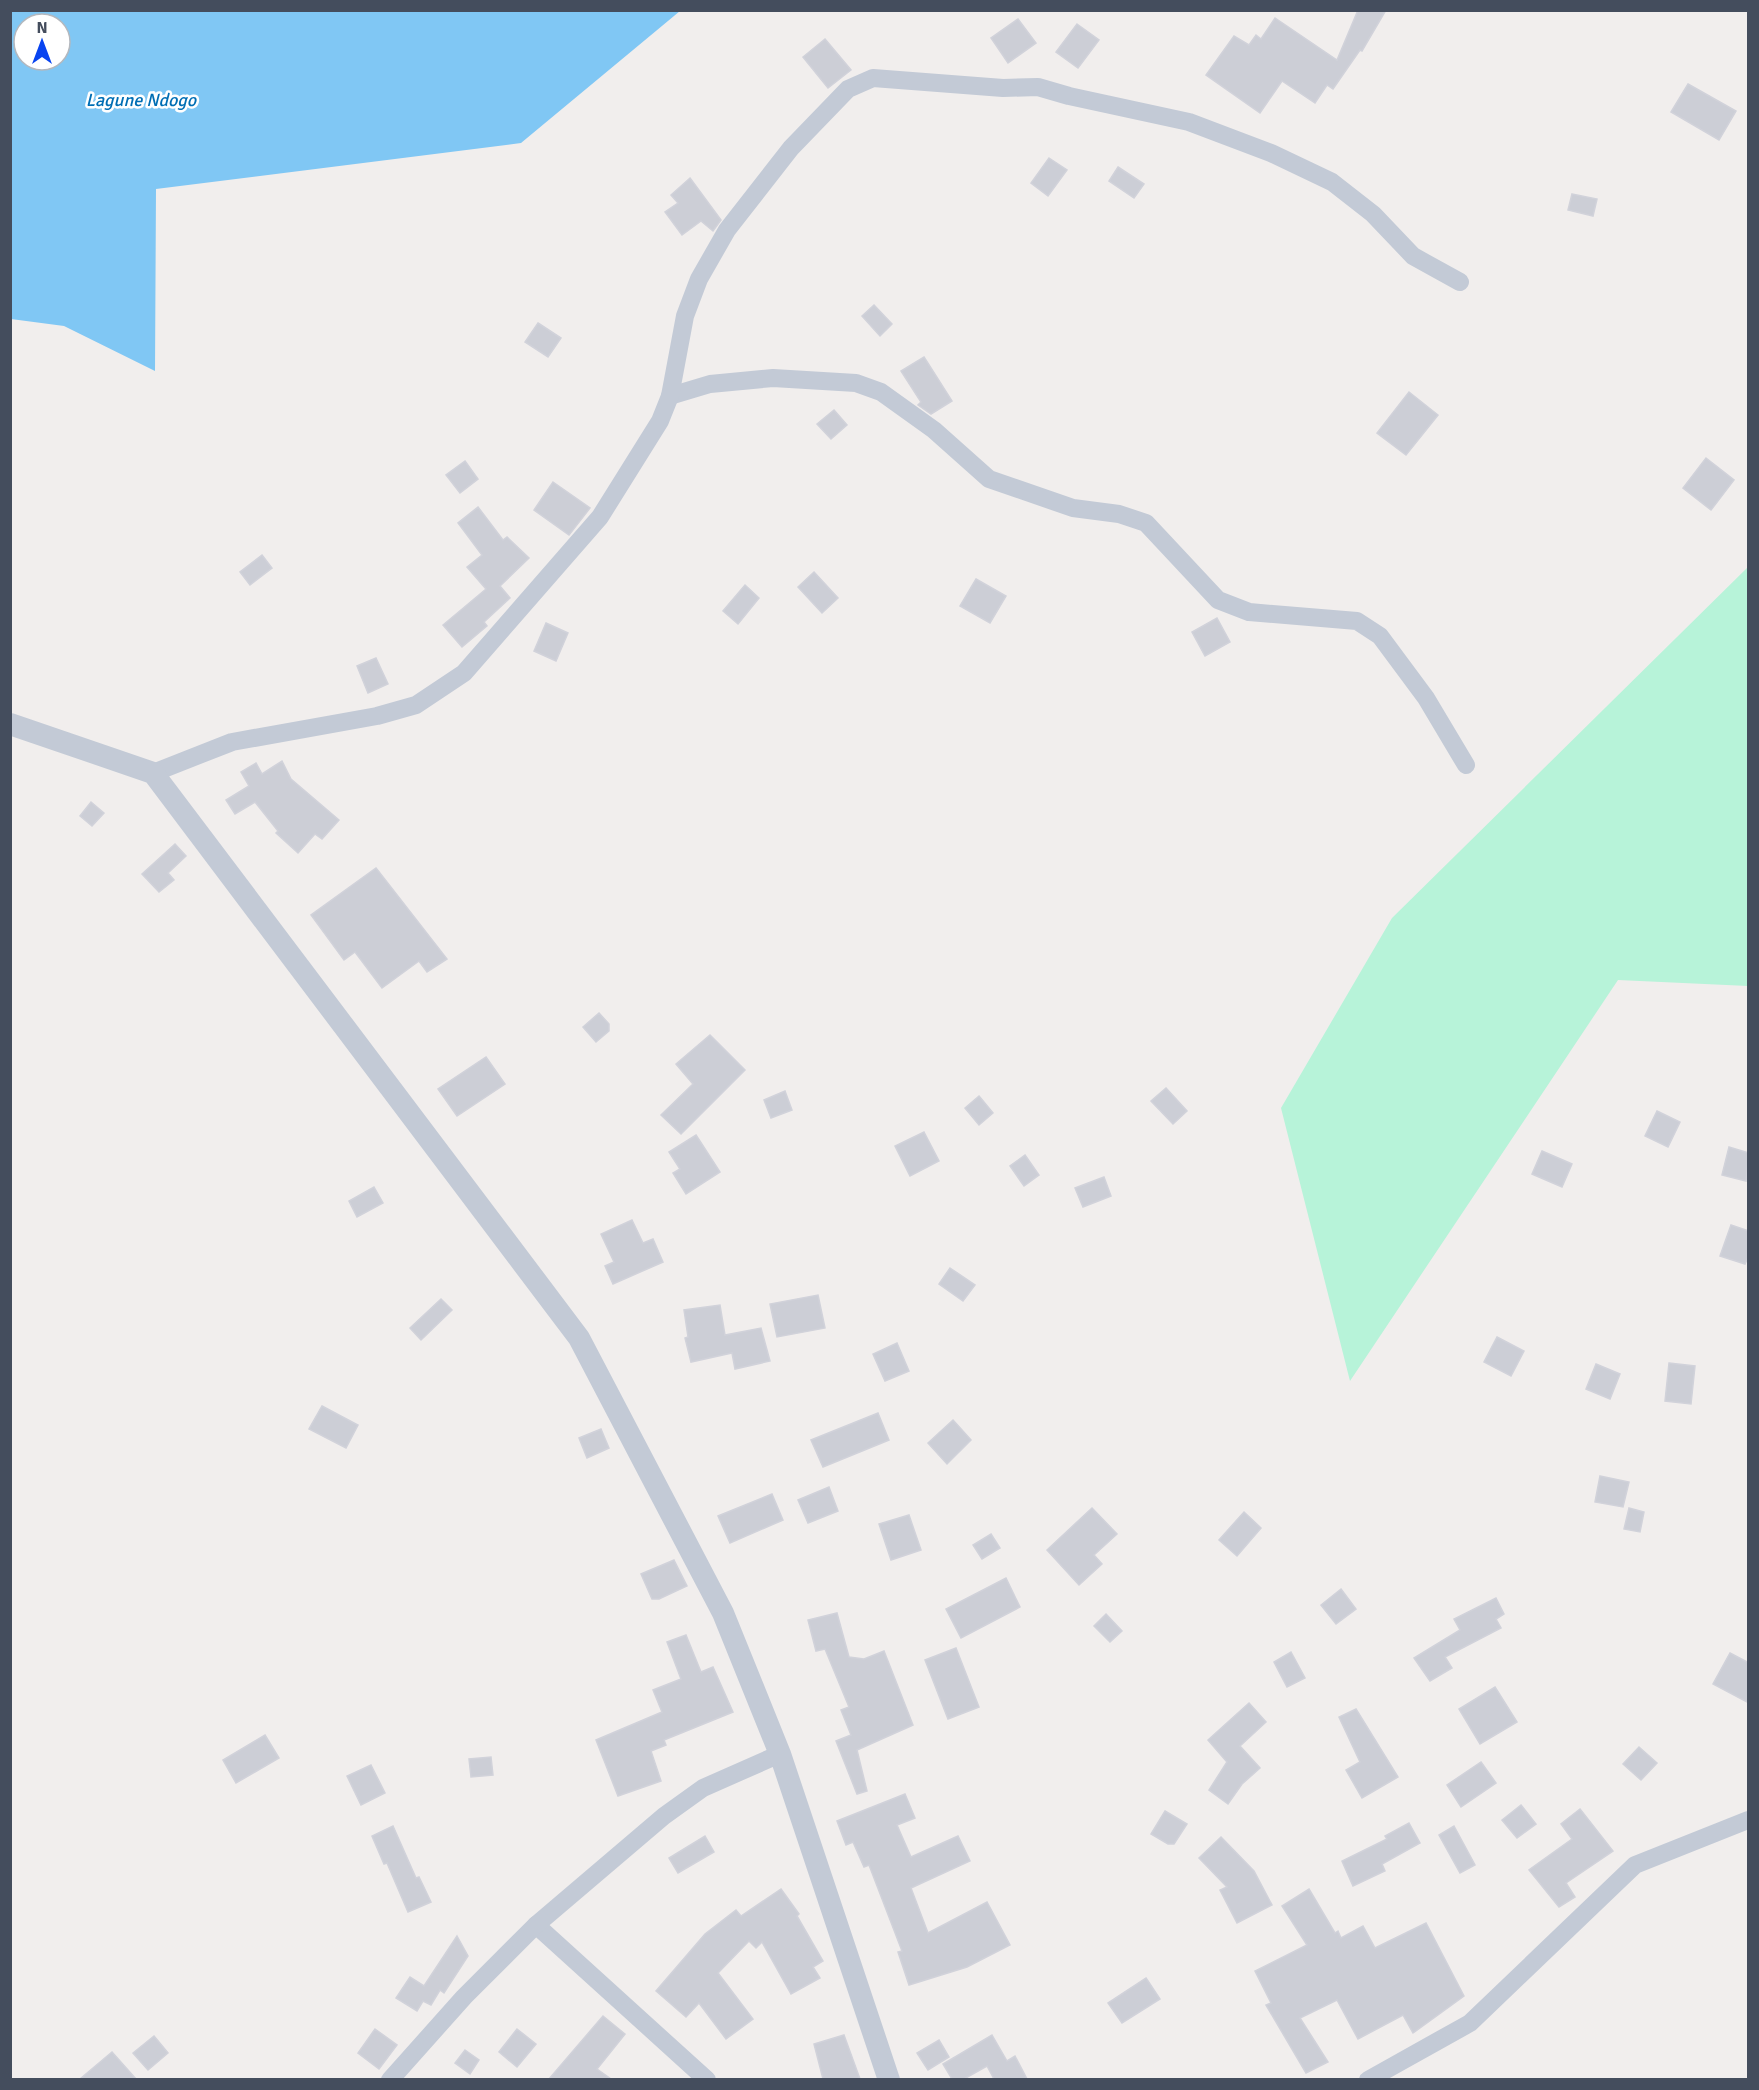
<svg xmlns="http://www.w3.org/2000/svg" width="1759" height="2090" font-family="Signika,sans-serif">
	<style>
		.green { fill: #b7f3d9 }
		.water { fill: #80c7f4; fill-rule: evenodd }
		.building { fill: #ccced6; stroke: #d1d2da; stroke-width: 1.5 }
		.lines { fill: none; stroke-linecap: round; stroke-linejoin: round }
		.minor { stroke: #c3cad6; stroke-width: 18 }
		.tertiary { stroke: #c3cad6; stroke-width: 22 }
		.labels { text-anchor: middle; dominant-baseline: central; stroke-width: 5; stroke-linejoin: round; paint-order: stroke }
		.water-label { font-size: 18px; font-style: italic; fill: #006eb4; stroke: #fff }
	</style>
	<rect width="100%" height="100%" fill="#f1eeed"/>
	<path class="green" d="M1748,567V986L1618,980L1350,1381L1281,1108L1392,918Z"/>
	<path class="water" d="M11,10H680V11L521,143L156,189L155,371L64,326L11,319ZM24,24H60V60H24Z"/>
	<g class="building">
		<path d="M1358,10H1386L1362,51L1360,50L1333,89L1327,85L1315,103L1282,81L1260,113L1206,75L1234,36L1249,45L1256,35L1261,39L1275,18L1337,60Z"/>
		<path d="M1018,19L1036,43L1008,63L991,38Z"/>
		<path d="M1077,24L1099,40L1078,68L1056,52Z"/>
		<path d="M825,39L851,70L828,88L803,57Z"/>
		<path d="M1688,84L1736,111L1719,140L1671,112Z"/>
		<path d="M1049,158L1067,170L1048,196L1031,183Z"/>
		<path d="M1118,167L1144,184L1134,198L1109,181Z"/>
		<path d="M690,178L721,220L713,231L701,221L682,235L665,212L678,203L671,195Z"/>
		<path d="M1572,194L1597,199L1593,216L1568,210Z"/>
		<path d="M874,305L892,324L880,336L862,316Z"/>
		<path d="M538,323L561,338L548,357L525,342Z"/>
		<path d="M924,357L952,401L931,414L918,405L921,402L901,371Z"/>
		<path d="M1409,392L1438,415L1406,455L1377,433Z"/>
		<path d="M834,410L847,425L831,439L817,424Z"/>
		<path d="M1706,458L1734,480L1711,510L1683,488Z"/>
		<path d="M465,461L478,479L460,493L446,475Z"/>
		<path d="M553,482L590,508L569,535L534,510Z"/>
		<path d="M478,507L503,540L507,537L529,558L500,586L510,598L484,622L487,626L462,647L443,625L486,589L467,567L482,555L458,523Z"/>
		<path d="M262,555L272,568L250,585L240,572Z"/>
		<path d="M814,572L838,598L822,613L798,587Z"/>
		<path d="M976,579L1006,596L990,623L960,606Z"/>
		<path d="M745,585L759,598L738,624L723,611Z"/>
		<path d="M1217,618L1230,642L1205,656L1192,632Z"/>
		<path d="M546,623L568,633L556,661L534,651Z"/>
		<path d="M376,658L388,684L368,693L357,666Z"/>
		<path d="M282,761L291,779L339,820L322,839L315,834L298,853L276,833L278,831L255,802L235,814L226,800L249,786L241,772L256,763L262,774Z"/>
		<path d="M91,802L104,813L92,826L80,816Z"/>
		<path d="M175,844L186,856L168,873L174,880L159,892L142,874Z"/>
		<path d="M376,868L447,959L427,972L419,961L382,988L355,952L344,960L311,915Z"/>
		<path d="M599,1013L609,1024V1031L596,1042L583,1027Z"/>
		<path d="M710,1035L745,1070L681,1134L661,1115L693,1084L676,1064Z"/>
		<path d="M486,1057L505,1084L457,1116L438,1089Z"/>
		<path d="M1166,1088L1187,1111L1173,1124L1151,1101Z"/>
		<path d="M785,1091L792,1110L771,1118L764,1100Z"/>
		<path d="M979,1096L993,1113L979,1125L965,1108Z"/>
		<path d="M1657,1111L1680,1122L1668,1147L1645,1136Z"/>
		<path d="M924,1132L939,1161L910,1176L895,1146Z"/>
		<path d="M696,1135L720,1172L686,1194L673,1173L680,1169L669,1152Z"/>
		<path d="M1729,1147L1749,1153L1746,1181L1722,1175Z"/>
		<path d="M1542,1151L1572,1164L1562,1187L1532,1174Z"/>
		<path d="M1025,1155L1039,1175L1024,1186L1010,1166Z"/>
		<path d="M1104,1177L1111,1196L1083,1207L1075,1188Z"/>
		<path d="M374,1187L383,1203L357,1217L349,1201Z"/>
		<path d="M632,1220L643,1243L653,1239L663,1262L613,1284L605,1266L614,1262L601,1234Z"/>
		<path d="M1731,1225L1749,1231V1255L1745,1264L1720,1256Z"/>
		<path d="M950,1268L975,1285L963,1301L939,1284Z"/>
		<path d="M818,1295L825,1328L777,1337L770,1304Z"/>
		<path d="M441,1299L452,1310L421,1340L410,1328Z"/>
		<path d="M720,1305L725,1335L761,1328L770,1361L735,1369L732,1353L691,1362L685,1338L688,1337L684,1310Z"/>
		<path d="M1497,1337L1524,1351L1511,1376L1484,1362Z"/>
		<path d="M897,1343L909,1371L885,1381L873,1354Z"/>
		<path d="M1669,1363L1695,1366L1691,1404L1665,1401Z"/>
		<path d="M1596,1364L1620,1374L1610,1399L1586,1389Z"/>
		<path d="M322,1406L358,1425L346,1448L309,1429Z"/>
		<path d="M878,1413L889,1440L823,1467L811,1440Z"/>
		<path d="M953,1420L971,1440L947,1464L928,1443Z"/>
		<path d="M601,1429L609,1448L587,1458L579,1438Z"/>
		<path d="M1600,1476L1629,1482L1623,1507L1595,1502Z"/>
		<path d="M829,1487L838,1511L808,1523L798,1500Z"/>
		<path d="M772,1494L783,1520L730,1543L718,1516Z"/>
		<path d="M1092,1508L1117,1534L1094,1555L1102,1564L1079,1585L1047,1550Z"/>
		<path d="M1629,1508L1644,1512L1640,1532L1624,1529Z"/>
		<path d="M1244,1512L1261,1528L1237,1556L1219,1540Z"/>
		<path d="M909,1515L921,1550L891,1560L879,1524Z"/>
		<path d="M991,1534L1000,1548L982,1559L973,1545Z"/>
		<path d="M674,1560L687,1586L659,1599H652L641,1574Z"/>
		<path d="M1006,1578L1020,1607L961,1638L946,1609Z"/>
		<path d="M1341,1589L1356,1609L1336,1624L1321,1605Z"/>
		<path d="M1496,1598L1504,1614L1496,1619L1501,1628L1445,1657L1452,1668L1430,1681L1414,1658L1460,1630L1454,1619Z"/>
		<path d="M837,1613L849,1657L864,1659L884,1651L913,1725L857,1750L867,1791L857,1794L836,1741L851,1735L841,1710L849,1707L825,1649L816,1651L808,1620Z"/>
		<path d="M1106,1614L1122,1631L1110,1642L1094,1626Z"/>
		<path d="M686,1635L701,1672L713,1667L733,1712L664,1740L666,1745L651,1751L661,1781L618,1796L596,1740L662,1712L653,1690L681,1679L667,1642Z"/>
		<path d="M956,1648L979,1707L948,1719L925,1660Z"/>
		<path d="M1291,1652L1305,1678L1287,1687L1274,1662Z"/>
		<path d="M1730,1653L1749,1663V1703L1713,1684Z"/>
		<path d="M1495,1687L1517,1722L1480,1744L1459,1709Z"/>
		<path d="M1249,1703L1266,1722L1240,1746L1260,1768L1242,1784L1228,1804L1209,1790L1227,1762L1208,1740Z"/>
		<path d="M1356,1709L1398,1777L1362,1798L1346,1770L1360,1762L1339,1717Z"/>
		<path d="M265,1735L279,1758L236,1783L223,1760Z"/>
		<path d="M1639,1747L1657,1763L1641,1780L1623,1764Z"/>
		<path d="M491,1757L493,1775L471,1777L469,1759Z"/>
		<path d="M1481,1762L1496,1783L1461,1807L1447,1785Z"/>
		<path d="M371,1765L385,1793L361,1805L347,1776Z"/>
		<path d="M905,1794L915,1818L897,1825L911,1857L958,1836L970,1861L911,1888L928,1933L987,1902L1010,1945L967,1967L909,1985L898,1952L902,1951L869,1865L864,1867L853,1842L846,1845L837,1821Z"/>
		<path d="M1521,1805L1536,1824L1517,1838L1502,1820Z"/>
		<path d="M1580,1809L1613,1851L1566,1883L1575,1897L1559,1907L1529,1870L1572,1839L1561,1824Z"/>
		<path d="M1165,1811L1187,1824L1174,1844H1168L1151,1834Z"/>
		<path d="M1409,1823L1420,1843L1382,1864L1385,1871L1353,1886L1342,1861L1387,1839L1385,1836Z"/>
		<path d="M393,1826L416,1878L419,1877L431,1902L408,1912L387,1863L384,1864L372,1836Z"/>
		<path d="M1454,1826L1475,1865L1460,1873L1439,1835Z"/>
		<path d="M705,1836L714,1852L678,1873L669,1858Z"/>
		<path d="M1221,1837L1254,1871L1272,1905L1237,1923L1220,1890L1227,1887L1199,1858Z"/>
		<path d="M781,1889L799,1914L797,1916L823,1961L813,1967L820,1978L791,1994L762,1942L756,1948L749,1941L718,1973L753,2019L726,2039L699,2003L686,2017L656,1991L705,1934L736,1910L741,1916Z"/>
		<path d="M1309,1889L1335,1933L1338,1931L1341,1938L1363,1926L1375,1948L1426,1923L1464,1996L1413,2033L1403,2015L1358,2039L1337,2000L1300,2018L1328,2062L1306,2073L1266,2005L1271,2003L1255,1971L1307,1945L1282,1906Z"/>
		<path d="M457,1936L468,1956L444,1993L440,1990L431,2005L423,2001L417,2011L396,1998L410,1977L424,1986Z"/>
		<path d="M1146,1978L1160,1999L1122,2023L1108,2003Z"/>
		<path d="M603,2016L625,2034L597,2069L611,2079H549Z"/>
		<path d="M375,2029L397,2045L379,2069L358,2053Z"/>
		<path d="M517,2029L536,2044L517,2067L499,2052Z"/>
		<path d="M844,2035L860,2079H823L814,2044Z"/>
		<path d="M992,2035L1007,2061L1015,2056L1027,2079H994L987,2066L964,2079H952L943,2064Z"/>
		<path d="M154,2036L168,2053L148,2070L133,2053Z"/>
		<path d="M939,2040L949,2057L928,2070L917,2053Z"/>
		<path d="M465,2050L479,2060L470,2074L455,2063Z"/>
		<path d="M112,2052L136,2079H80Z"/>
	</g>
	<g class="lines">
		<g class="minor">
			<path d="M670,396L710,384L773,378L856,383L881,392L934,430L989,479L1073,508L1119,514L1146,523L1218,600L1249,612L1357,621L1380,636L1426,698L1466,765"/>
			<path d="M153,773L232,742L377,716L416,705L464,673L600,517L660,421L670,396L685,316L699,279L727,230L791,148L848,89L873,78L1003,88L1038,87L1069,96L1189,122L1271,153L1332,182L1373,214L1413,256L1460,282"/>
			<path d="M536,1925L707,2080"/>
			<path d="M390,2080L464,1997L536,1925L664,1816L703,1788L780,1754"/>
			<path d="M1368,2080L1470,2023L1635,1865L1748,1820"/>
		</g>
		<path class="tertiary" d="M10,724L153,773L579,1338L723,1613L780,1754L889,2080"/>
	</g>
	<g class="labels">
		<g class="water-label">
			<text x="141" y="100">Lagune Ndogo</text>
		</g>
	</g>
	<rect width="1759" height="2090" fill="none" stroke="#444d5d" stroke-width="24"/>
	<g transform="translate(42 42)"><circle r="28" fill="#ffffff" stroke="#b4b8be" stroke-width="1.5"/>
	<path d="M0-4.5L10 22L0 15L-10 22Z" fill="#0844f0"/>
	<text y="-9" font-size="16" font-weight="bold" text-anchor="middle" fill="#444d5d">N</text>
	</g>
</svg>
